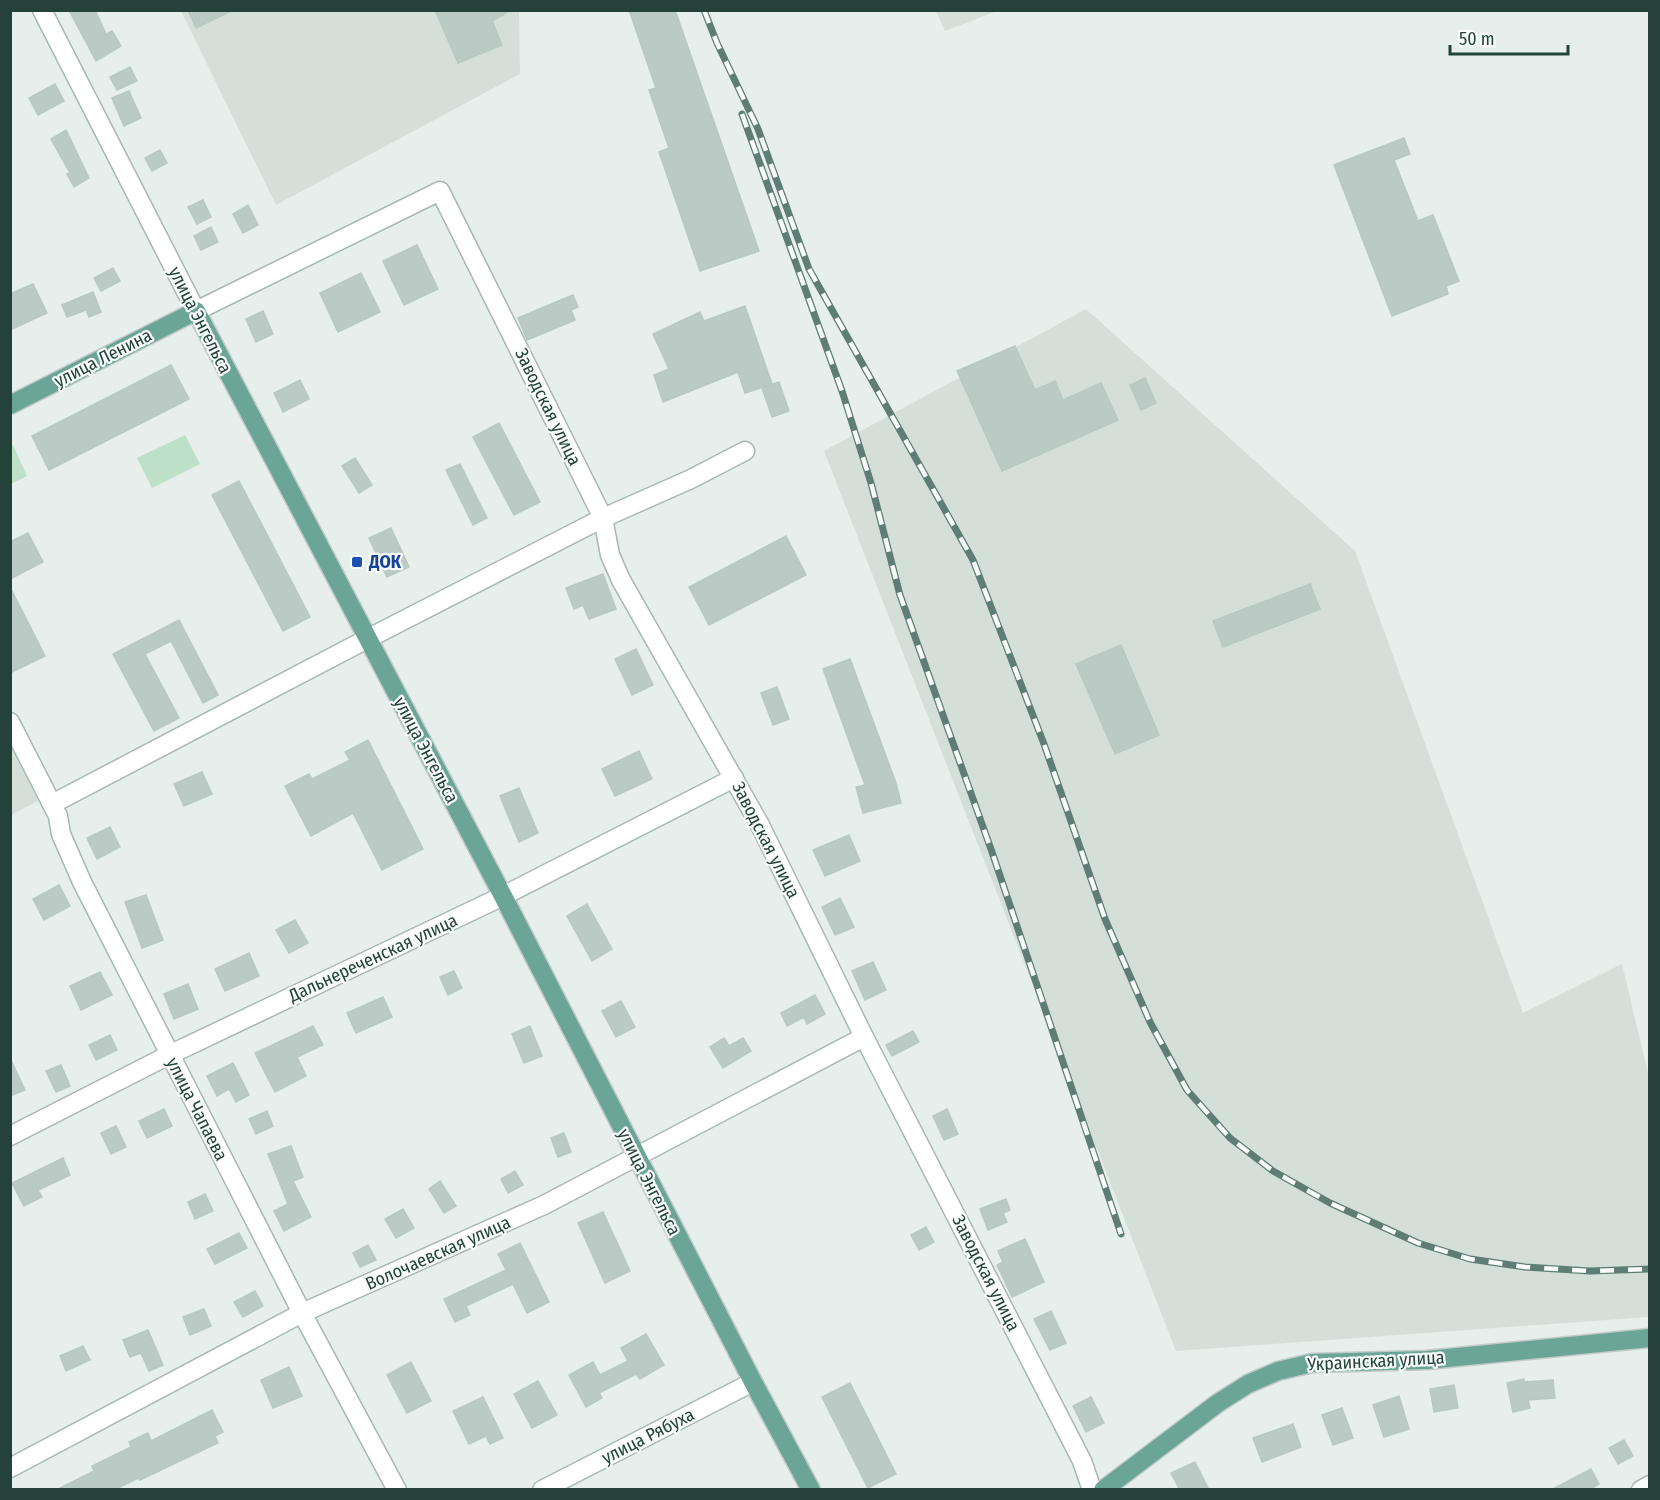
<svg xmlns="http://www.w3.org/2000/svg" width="1660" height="1500" font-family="'Fira Sans Condensed',sans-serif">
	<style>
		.built { fill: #d4dfda }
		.green { fill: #bfe0c8 }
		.building { fill: #bbcac4; stroke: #b8c9c2; stroke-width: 1.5 }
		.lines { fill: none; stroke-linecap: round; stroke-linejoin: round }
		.street-casing { stroke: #a8b8b2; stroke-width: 21 }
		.secondary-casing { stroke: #a4bbb3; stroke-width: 21 }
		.primary-casing { stroke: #c2cac8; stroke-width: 21 }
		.street { stroke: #fff; stroke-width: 18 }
		.secondary { stroke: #fff; stroke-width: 18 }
		.primary { stroke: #6aa596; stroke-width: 18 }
		.rail-casing { stroke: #5f7d75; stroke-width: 7 }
		.rail { stroke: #f7fbf9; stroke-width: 4.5; stroke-dasharray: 14; stroke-linecap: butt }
		.transit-dot { fill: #1a4fb4; stroke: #f7fbf9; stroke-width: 2 }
		.labels { text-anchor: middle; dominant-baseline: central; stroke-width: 4.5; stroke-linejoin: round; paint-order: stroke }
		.street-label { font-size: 18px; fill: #24423a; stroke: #f7fbf9 }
		.transit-label { font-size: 18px; font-weight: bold; fill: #164399; stroke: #f7fbf9; text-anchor: start }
	</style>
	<rect width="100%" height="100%" fill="#e6efeb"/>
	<g class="built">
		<path d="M181,11H519L520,74L276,205Z"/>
		<path d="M936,11H997L945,31Z"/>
		<path d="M1086,309L1355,551L1523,1013L1622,964L1649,1077V1317L1176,1351L824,451Z"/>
		<path d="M11,744L38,801L11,815H10Z"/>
	</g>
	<g class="green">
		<path d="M185,435L200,464L152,488L137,458Z"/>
		<path d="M13,445L27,476L11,484V446Z"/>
	</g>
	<g class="building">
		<path d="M69,10H95L106,34L112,31L121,46L96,61Z"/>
		<path d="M188,10H233L196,28Z"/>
		<path d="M435,10H511L492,21L502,45L458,63Z"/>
		<path d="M629,10H675L759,251L700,271L659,152L669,148L649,90L656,88Z"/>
		<path d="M130,67L137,81L117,90L110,77Z"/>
		<path d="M55,84L64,101L38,115L29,98Z"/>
		<path d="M129,91L141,118L124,126L112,98Z"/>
		<path d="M66,130L89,178L74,187L67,174L70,173L51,139Z"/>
		<path d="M1404,138L1410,154L1394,160L1418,221L1433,215L1459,281L1446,286L1448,294L1392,316L1334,165Z"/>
		<path d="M160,150L167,163L152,171L145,158Z"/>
		<path d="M203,200L211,217L197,224L188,207Z"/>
		<path d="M248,205L258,225L243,233L233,214Z"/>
		<path d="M211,227L218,242L201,250L194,236Z"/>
		<path d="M417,245L438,289L404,305L383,261Z"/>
		<path d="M113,268L120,281L101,291L94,278Z"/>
		<path d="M361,273L380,312L338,332L320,293Z"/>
		<path d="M33,284L47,313L10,330V294Z"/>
		<path d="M93,292L101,312L89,317L86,310L67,317L62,305Z"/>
		<path d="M573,295L578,307L571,310L575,320L527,340L518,318Z"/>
		<path d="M745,306L772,384L745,393L738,372L663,402L654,375L669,369L653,334L700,312L704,321Z"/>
		<path d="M263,311L273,334L256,342L246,319Z"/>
		<path d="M1015,346L1035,390L1055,381L1063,400L1101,383L1118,420L1002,471L957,371Z"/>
		<path d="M171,365L189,399L49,470L32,436Z"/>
		<path d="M1145,378L1156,403L1141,410L1130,385Z"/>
		<path d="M300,380L309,399L283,412L274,393Z"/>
		<path d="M779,382L789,411L772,417L762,388Z"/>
		<path d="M499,423L540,502L514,515L473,437Z"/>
		<path d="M355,458L372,485L359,493L342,466Z"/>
		<path d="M460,464L487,518L473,525L446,470Z"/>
		<path d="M239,481L310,617L283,631L212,495Z"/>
		<path d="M391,528L409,567L387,577L369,538Z"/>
		<path d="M28,533L43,562L10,579V542Z"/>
		<path d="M786,536L806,575L709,625L689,587Z"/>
		<path d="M603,574L616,609L589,619L583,605L574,609L566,588Z"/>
		<path d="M1310,584L1320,609L1223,647L1213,621Z"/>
		<path d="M10,587L45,656L10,673Z"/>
		<path d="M179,620L218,695L203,703L171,641L145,654L179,718L154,731L113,654Z"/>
		<path d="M1121,645L1159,735L1115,754L1076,664Z"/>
		<path d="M636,649L653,685L632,695L615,659Z"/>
		<path d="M850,659L896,783L901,803L863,813L856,787L865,785L823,669Z"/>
		<path d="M777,687L789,719L773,725L761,693Z"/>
		<path d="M368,740L423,849L382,870L353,813L311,836L285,786L309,774L312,779L350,760L345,752Z"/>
		<path d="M639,751L652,779L615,796L602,769Z"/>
		<path d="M202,772L212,794L184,806L174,784Z"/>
		<path d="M519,788L538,833L519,842L500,796Z"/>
		<path d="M110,827L120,847L97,859L87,838Z"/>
		<path d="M849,835L860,861L825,876L813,850Z"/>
		<path d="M59,885L70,906L44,920L33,899Z"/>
		<path d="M146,895L163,940L142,948L125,902Z"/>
		<path d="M840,898L854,927L835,935L822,907Z"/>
		<path d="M587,904L612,949L592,961L567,916Z"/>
		<path d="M295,920L308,943L289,953L276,930Z"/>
		<path d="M249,953L259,976L225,991L215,969Z"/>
		<path d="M873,962L886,990L865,1000L852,971Z"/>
		<path d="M454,971L462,988L448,995L440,977Z"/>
		<path d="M100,972L112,995L81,1010L70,986Z"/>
		<path d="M188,984L198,1009L174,1019L164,994Z"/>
		<path d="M815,995L825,1014L807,1024L804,1017L787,1026L781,1013Z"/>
		<path d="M383,997L392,1017L356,1033L347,1013Z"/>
		<path d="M621,1001L635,1027L616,1037L602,1011Z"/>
		<path d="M313,1026L323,1045L297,1057L306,1076L275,1092L255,1053Z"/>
		<path d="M530,1026L542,1056L524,1063L512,1034Z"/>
		<path d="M913,1031L919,1042L892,1056L886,1045Z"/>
		<path d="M110,1035L117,1050L96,1060L89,1045Z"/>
		<path d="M724,1038L729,1046L743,1038L751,1051L723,1068L710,1047Z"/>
		<path d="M10,1058L25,1090L10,1096Z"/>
		<path d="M233,1063L249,1095L236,1102L229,1089L217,1096L207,1076Z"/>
		<path d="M61,1065L70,1086L56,1092L46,1071Z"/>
		<path d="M164,1109L172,1126L147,1138L139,1121Z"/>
		<path d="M947,1109L958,1134L944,1140L933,1116Z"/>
		<path d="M267,1111L273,1126L256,1134L249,1119Z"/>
		<path d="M116,1126L126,1147L111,1154L101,1133Z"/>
		<path d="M564,1133L571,1152L558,1157L551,1138Z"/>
		<path d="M291,1146L303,1177L293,1181L311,1217L284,1231L274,1211L288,1204L268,1154Z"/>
		<path d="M63,1158L70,1175L38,1190L42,1197L24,1206L12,1183Z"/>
		<path d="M515,1171L523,1185L508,1193L501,1179Z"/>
		<path d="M440,1181L456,1206L444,1213L429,1189Z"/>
		<path d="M205,1194L213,1211L195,1219L188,1202Z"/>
		<path d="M1006,1199L1010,1210L1003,1213L1007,1222L988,1230L980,1209Z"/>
		<path d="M403,1209L414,1228L396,1238L385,1219Z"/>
		<path d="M603,1212L630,1271L605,1283L578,1223Z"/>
		<path d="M926,1227L934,1242L919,1250L911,1235Z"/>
		<path d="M239,1233L247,1248L215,1264L207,1249Z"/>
		<path d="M1025,1239L1044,1282L1012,1297L997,1265L1003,1262L998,1251Z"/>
		<path d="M520,1243L549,1302L527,1313L513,1284L466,1306L470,1315L455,1322L444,1299L506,1270L498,1254Z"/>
		<path d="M368,1245L376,1260L360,1267L353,1253Z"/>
		<path d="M255,1291L263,1306L243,1317L234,1302Z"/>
		<path d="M204,1309L211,1326L190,1335L183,1317Z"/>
		<path d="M1051,1311L1066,1343L1050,1350L1034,1319Z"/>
		<path d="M148,1330L163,1365L149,1371L141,1353L130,1357L123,1340Z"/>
		<path d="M646,1334L664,1365L640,1379L636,1374L599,1393L602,1398L586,1407L569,1375L593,1362L600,1375L628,1361L621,1348Z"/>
		<path d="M83,1346L90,1360L66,1371L60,1356Z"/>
		<path d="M411,1362L431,1401L407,1413L387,1375Z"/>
		<path d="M289,1367L302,1396L273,1408L261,1380Z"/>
		<path d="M1524,1379V1382L1553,1380L1555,1398L1528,1400L1530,1408L1513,1412L1507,1383Z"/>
		<path d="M538,1381L557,1415L532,1428L514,1394Z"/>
		<path d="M850,1383L896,1474L868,1488L822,1397Z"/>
		<path d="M1454,1385L1458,1408L1434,1412L1430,1389Z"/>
		<path d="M1399,1396L1409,1429L1384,1437L1373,1405Z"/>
		<path d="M483,1397L503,1438L490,1444L486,1436L469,1444L453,1411Z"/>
		<path d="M1091,1397L1104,1423L1086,1432L1073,1406Z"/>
		<path d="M1342,1408L1353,1438L1333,1445L1322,1415Z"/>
		<path d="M212,1410L223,1432L215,1436L218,1443L140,1480L138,1478L114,1490H56L94,1471L92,1466L131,1447L129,1442L148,1433L151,1441Z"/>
		<path d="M1293,1424L1301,1447L1262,1462L1253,1438Z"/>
		<path d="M1624,1440L1633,1456L1618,1464L1609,1448Z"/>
		<path d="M1195,1462L1209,1490H1180L1171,1473Z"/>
		<path d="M1591,1469L1599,1484L1589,1490H1551Z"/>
	</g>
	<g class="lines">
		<g class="street-casing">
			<g id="street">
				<path d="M42,10L196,311L440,191L603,518L610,555L621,580L760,825L864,1037L1082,1461L1092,1490"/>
				<path d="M10,722L58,816L61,834L82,882L302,1313L397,1490"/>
				<path d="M52,804L367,639L603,518L691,479L745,451"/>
				<path d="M10,1136L169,1055L503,896L734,778"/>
				<path d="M10,1468L302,1313L544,1205L864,1037"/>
				<path d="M1641,1490L1650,1485"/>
			</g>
		</g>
		<g class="secondary-casing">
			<path id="secondary" d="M542,1490L753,1382"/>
		</g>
		<g class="primary-casing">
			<g id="primary">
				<path d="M10,405L196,311L503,896L753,1382L811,1490"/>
				<path d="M1103,1490L1218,1403L1248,1384L1278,1371L1312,1363L1427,1360L1650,1338"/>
			</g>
		</g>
		<use href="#street" class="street"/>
		<use href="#secondary" class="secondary"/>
		<use href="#primary" class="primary"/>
		<g class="rail-casing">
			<g id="rail">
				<path d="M704,10L717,43L758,129L809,269L973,560L1044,744L1105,919L1150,1022L1187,1090L1230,1138L1273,1171L1330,1203L1418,1243L1470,1259L1525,1267L1590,1271L1650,1269"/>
				<path d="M742,114L842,391L871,483L900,595L992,852L1121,1234"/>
			</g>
		</g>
		<use href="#rail" class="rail"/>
	</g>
	<rect class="transit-dot" x="351" y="556" width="12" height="12" rx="3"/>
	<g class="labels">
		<g class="street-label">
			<text transform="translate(200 320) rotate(63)">улица Энгельса</text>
			<text transform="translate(103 358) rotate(-27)">улица Ленина</text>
			<text transform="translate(548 407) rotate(64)">Заводская улица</text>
			<text transform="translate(426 750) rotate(62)">улица Энгельса</text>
			<text transform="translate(766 840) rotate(63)">Заводская улица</text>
			<text transform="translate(373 958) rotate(-25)">Дальнереченская улица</text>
			<text transform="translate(197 1109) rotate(63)">улица Чапаева</text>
			<text transform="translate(649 1182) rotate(63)">улица Энгельса</text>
			<text transform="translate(438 1253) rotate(-24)">Волочаевская улица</text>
			<text transform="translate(986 1273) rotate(63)">Заводская улица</text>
			<text transform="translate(1376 1361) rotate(-3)">Украинская улица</text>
			<text transform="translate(648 1436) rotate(-27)">улица Рябуха</text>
		</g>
		<g class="transit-label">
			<text x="369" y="562">ДОК</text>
		</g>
	</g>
	<rect width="1660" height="1500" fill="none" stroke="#24423a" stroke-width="24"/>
	<path d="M1450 45v9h118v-9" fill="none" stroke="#24423a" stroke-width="3"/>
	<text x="1459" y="45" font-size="18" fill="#24423a" stroke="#f7fbf9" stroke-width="4.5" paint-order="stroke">50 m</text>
</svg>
